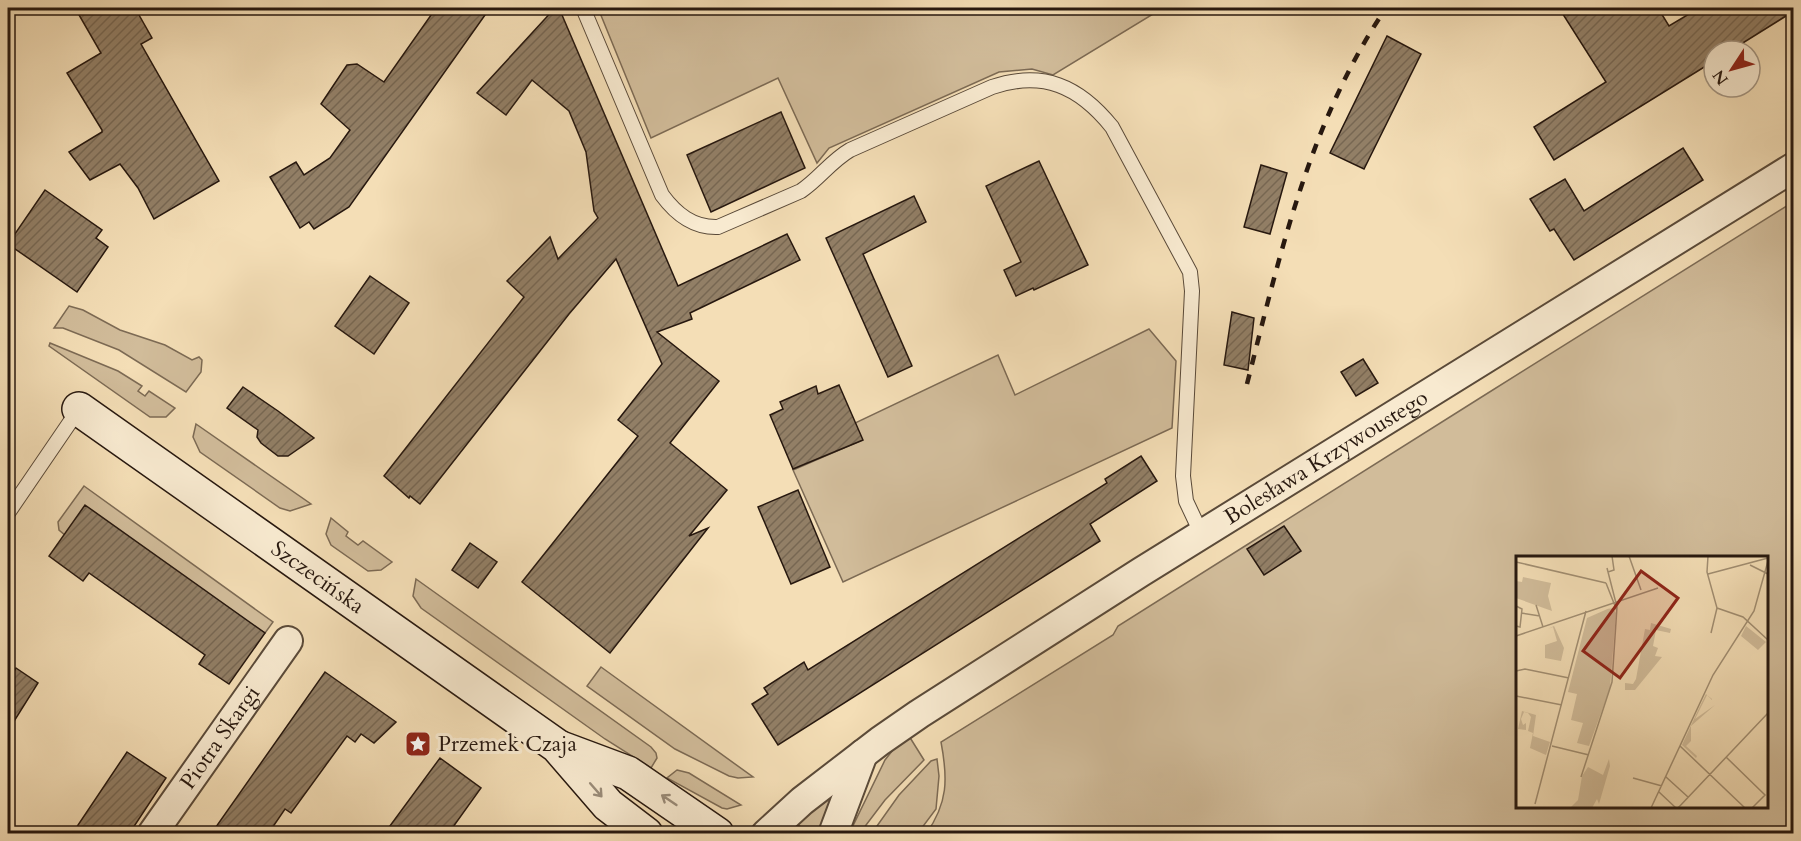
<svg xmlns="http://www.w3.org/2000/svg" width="1801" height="841" font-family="Cardo,serif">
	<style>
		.green { fill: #d1bc9a; stroke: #7c6a54; stroke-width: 1.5; fill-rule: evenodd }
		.building { fill: url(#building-hatch); stroke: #27180f; stroke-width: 1.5 }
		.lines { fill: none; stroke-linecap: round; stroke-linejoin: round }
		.lane-casing { stroke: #5a4a39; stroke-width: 16 }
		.street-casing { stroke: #5a4a39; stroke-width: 32 }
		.secondary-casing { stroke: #27180f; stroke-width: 36 }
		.lane { stroke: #f8ead0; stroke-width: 14 }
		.street { stroke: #f8ead0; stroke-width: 28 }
		.secondary { stroke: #f8ead0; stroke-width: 33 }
		.rail { stroke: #27180f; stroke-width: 4.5; stroke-dasharray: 10 10; stroke-linecap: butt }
		.oneway { stroke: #9a8c79 }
		.labels { text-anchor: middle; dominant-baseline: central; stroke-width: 6; stroke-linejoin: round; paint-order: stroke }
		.street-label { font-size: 22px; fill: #27180f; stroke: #f8ead0 }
		.poi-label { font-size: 22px; fill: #27180f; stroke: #f8ead0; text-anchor: start }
		.inset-road { fill: none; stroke: #a28f73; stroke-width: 1.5 }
		.view { fill: #8f2418; fill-opacity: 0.15; stroke: #8f2418; stroke-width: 3 }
		.inset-edge { fill: none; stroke: #27180f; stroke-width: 3 }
	</style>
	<defs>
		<pattern id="building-hatch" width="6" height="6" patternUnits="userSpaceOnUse" patternTransform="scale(1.5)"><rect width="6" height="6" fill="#927f66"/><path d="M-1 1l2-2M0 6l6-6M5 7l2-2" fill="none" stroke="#776752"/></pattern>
	</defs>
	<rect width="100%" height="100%" fill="#f4deb6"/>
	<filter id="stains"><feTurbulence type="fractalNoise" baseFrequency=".00333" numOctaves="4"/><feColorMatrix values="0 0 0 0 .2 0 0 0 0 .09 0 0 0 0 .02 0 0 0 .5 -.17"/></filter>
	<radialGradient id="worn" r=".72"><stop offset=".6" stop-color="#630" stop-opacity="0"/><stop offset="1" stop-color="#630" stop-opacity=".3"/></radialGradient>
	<g class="green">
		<path d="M598,8H1163L1053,75L1032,69L999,72L829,148L817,163L778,78L651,138Z"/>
		<path d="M1793,202V833L926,834C948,803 948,779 941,742L1113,635L1118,626L1480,398ZM1518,558H1766V806H1518Z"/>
		<path d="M69,306L83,310L120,330L165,345L192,360L199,357L202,360L201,372L186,392L119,350L63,328H54Z"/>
		<path d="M1149,329L1176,361L1172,428L843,582L793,470L862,440L855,423L998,355L1015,395Z"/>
		<path d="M50,343L118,371L142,386L138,391L145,396L149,391L175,408L166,417H150L49,346Z"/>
		<path d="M196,424L311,504L290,511L280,508L200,452L193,437Z"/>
		<path d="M84,486L273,622L265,633L65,535L59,530L58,522Z"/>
		<path d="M331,518L348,532L346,536L358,545L363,541L392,562L381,570L368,571L331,545L326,534Z"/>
		<path d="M416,579L651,747L656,753L657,758L651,768L605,739L421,608L413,596Z"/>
		<path d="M601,667L753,777L738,778L729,776L675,749L587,686Z"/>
		<path d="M909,736L924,760L885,800L860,833L849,834L885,760L896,746Z"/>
		<path d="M937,759L939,776L936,809L918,833H872L899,795L931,761Z"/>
		<path d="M677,770L689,773L741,805L727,809L722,808L667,778Z"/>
		<path d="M833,790L830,812L816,833H809L796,823Z"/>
	</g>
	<g class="building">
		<path d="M75,8H135L152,38L141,44L219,181L154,219L138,188L120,164L90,180L69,152L102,132V130L67,73L101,53Z"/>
		<path d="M436,8H490L349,207L314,229L309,222L300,228L270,177L296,162L304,175L330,158L350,130L321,104L347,65L357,64L384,82Z"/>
		<path d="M555,8H559L678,286L787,234L800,260L690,313L692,319L657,332L719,381L670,443L727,490L689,536L708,528L610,653L522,582L638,436L618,420L662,364L616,259L569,314L420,504L410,496L409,498L384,476L524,297L507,281L550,237L558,259L598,218L594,211L586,152L569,111L532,80L506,115L477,93Z"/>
		<path d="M1559,8H1658L1669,26L1699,8H1794V11L1730,51H1714V61L1554,160L1534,127L1606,82Z"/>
		<path d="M1387,36L1421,54L1364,169L1330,153Z"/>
		<path d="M781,112L805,168L711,212L687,155Z"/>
		<path d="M1683,148L1703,180L1574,260L1554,229L1550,231L1530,199L1565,179L1584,211Z"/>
		<path d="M1039,161L1088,265L1034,290L1033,288L1016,296L1004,270L1021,262L986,186Z"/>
		<path d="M1261,165L1287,173L1270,234L1244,227Z"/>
		<path d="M45,190L102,230L96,238L108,247L77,292L8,244Z"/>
		<path d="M914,196L926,222L863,254L912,366L888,377L826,238Z"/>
		<path d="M370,276L409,303L374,354L335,326Z"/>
		<path d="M1232,312L1254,318L1248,370L1224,365Z"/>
		<path d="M1363,359L1378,383L1356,396L1341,372Z"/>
		<path d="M839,385L863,440L793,469L770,415L783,409L780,402L816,386L818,394Z"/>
		<path d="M243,387L278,411L314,438L288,456H278L261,443L257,437L258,430L227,408Z"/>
		<path d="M1141,456L1157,481L1090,524L1100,541L778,745L752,704L768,694L764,688L804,662L808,670L1107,483L1105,479Z"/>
		<path d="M798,490L830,567L791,584L758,507Z"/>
		<path d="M85,505L265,633L229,684L199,664L205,655L89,573L83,581L49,556Z"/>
		<path d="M1284,526L1301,551L1264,575L1247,549Z"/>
		<path d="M470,543L497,562L478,588L452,570Z"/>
		<path d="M16,668L38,683L8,731V683Z"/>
		<path d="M325,672L396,722L374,743L361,734L355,742L347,736L291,813L285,809L268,834H211Z"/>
		<path d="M127,752L166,778L129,834H72Z"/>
		<path d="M440,758L481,788L448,834H384Z"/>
	</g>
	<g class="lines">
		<g class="lane-casing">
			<g id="lane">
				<path d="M583,8L662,195C676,214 693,228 718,227L801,191C819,179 831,161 850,150L992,87C1043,70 1079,86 1112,127L1190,272L1192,291L1183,476L1186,501L1202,535"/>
				<path d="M8,513L79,409"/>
			</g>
		</g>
		<g class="street-casing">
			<g id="street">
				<path id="s1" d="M152,834L288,641"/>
				<path id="s2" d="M766,834L802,801L880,741L919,714L1141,572L1794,167"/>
				<path d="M833,834L863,754"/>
			</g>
		</g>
		<g class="secondary-casing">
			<g id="secondary">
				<path id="s3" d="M79,409L557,746L608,805L646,834"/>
				<path d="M561,748L628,773L717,834"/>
			</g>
		</g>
		<use href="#lane" class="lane"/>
		<use href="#street" class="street"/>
		<use href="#secondary" class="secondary"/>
		<path class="rail" d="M1247,384C1280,254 1310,120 1386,8"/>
	</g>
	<defs><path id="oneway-shaft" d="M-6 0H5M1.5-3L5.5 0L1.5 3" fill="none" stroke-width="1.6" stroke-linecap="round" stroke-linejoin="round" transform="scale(1.5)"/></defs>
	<g class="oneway">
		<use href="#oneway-shaft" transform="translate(596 790) rotate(49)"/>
		<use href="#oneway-shaft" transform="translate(669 800) rotate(-146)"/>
	</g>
	<defs>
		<g id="sight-square" transform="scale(1.35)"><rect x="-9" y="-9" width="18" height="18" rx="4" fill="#8f2418" stroke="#f8ead0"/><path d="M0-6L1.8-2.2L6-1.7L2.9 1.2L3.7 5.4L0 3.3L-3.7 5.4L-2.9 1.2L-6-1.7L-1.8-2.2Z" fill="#fff"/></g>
	</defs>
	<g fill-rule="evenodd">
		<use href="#sight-square" x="418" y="744"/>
	</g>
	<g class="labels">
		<g class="street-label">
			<text stroke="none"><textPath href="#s2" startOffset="676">Bolesława Krzywoustego</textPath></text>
			<text stroke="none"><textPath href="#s3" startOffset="292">Szczecińska</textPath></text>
			<text stroke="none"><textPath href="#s1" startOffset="118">Piotra Skargi</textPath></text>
		</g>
		<g class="poi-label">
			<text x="438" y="744">Przemek Czaja</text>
		</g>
	</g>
	<g transform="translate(1516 556)">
		<rect width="252" height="252" fill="#f4deb6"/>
		<path d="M96,51L92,53L97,52L100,57L94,132L73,190L61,187L67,167L55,164L61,138L52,136L71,62ZM135,67L155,73L154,77L140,74L137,90L142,92L139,100L146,101L119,134H109V127L117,128L120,123L129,73L134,74ZM38,70L48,92L45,105L29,102V89L41,85L37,71L32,73ZM230,70L250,86L242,94L225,80ZM191,139L179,163L199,149L175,170V185L170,190L181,200L180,202L166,189L184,150L190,138L191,139L196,143V144ZM6,155L20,159L17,180L34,186L30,199L14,192L17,177L12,175L15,161L12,157L8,156L5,163L7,169L10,167V174L2,173ZM93,203L94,210L83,248L81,243L76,252H54L62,244L66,220L72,211L87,219Z" fill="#d1bc9a"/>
		<path d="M7,21L35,27L32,40L36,55L0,42V25L6,26Z" fill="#d1bc9a"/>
		<path class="inset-road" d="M113,0L125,34M192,0L191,16L201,52L195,77M0,6L90,27M234,9L252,18M92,16L98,14L96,0M192,18L252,2M90,27L101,55M20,49L27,71M0,50L6,53L4,71L0,70M201,52L227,61L252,84M5,57L24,60M0,80L142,32M0,115L9,113L53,122M0,140L46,149M36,190L73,199M164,190L229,252M210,201L249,239L236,252M65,221L96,126L101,51L91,12M150,221L172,241M117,222L146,230M143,236L160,252M19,248L70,55M135,252L197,119L238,55L252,5M162,252L252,157"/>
		<path class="view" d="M125,15L162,42L104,122L67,95Z"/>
		<rect width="252" height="252" class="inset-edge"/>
	</g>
	<rect width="1801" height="841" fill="none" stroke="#f4deb6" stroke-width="30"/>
	<rect x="9" y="9" width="1783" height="823" fill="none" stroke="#27180f" stroke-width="3"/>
	<rect x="15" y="15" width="1771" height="811" fill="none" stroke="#27180f" stroke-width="1.5"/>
	<g transform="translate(1732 69) rotate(234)"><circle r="28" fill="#f8ead0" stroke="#a49683" stroke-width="1.5"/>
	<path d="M0-4.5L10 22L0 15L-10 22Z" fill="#8f2418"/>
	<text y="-9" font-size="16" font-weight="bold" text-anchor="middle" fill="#27180f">N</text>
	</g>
	<rect width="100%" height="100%" filter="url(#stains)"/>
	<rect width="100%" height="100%" fill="url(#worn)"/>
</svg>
